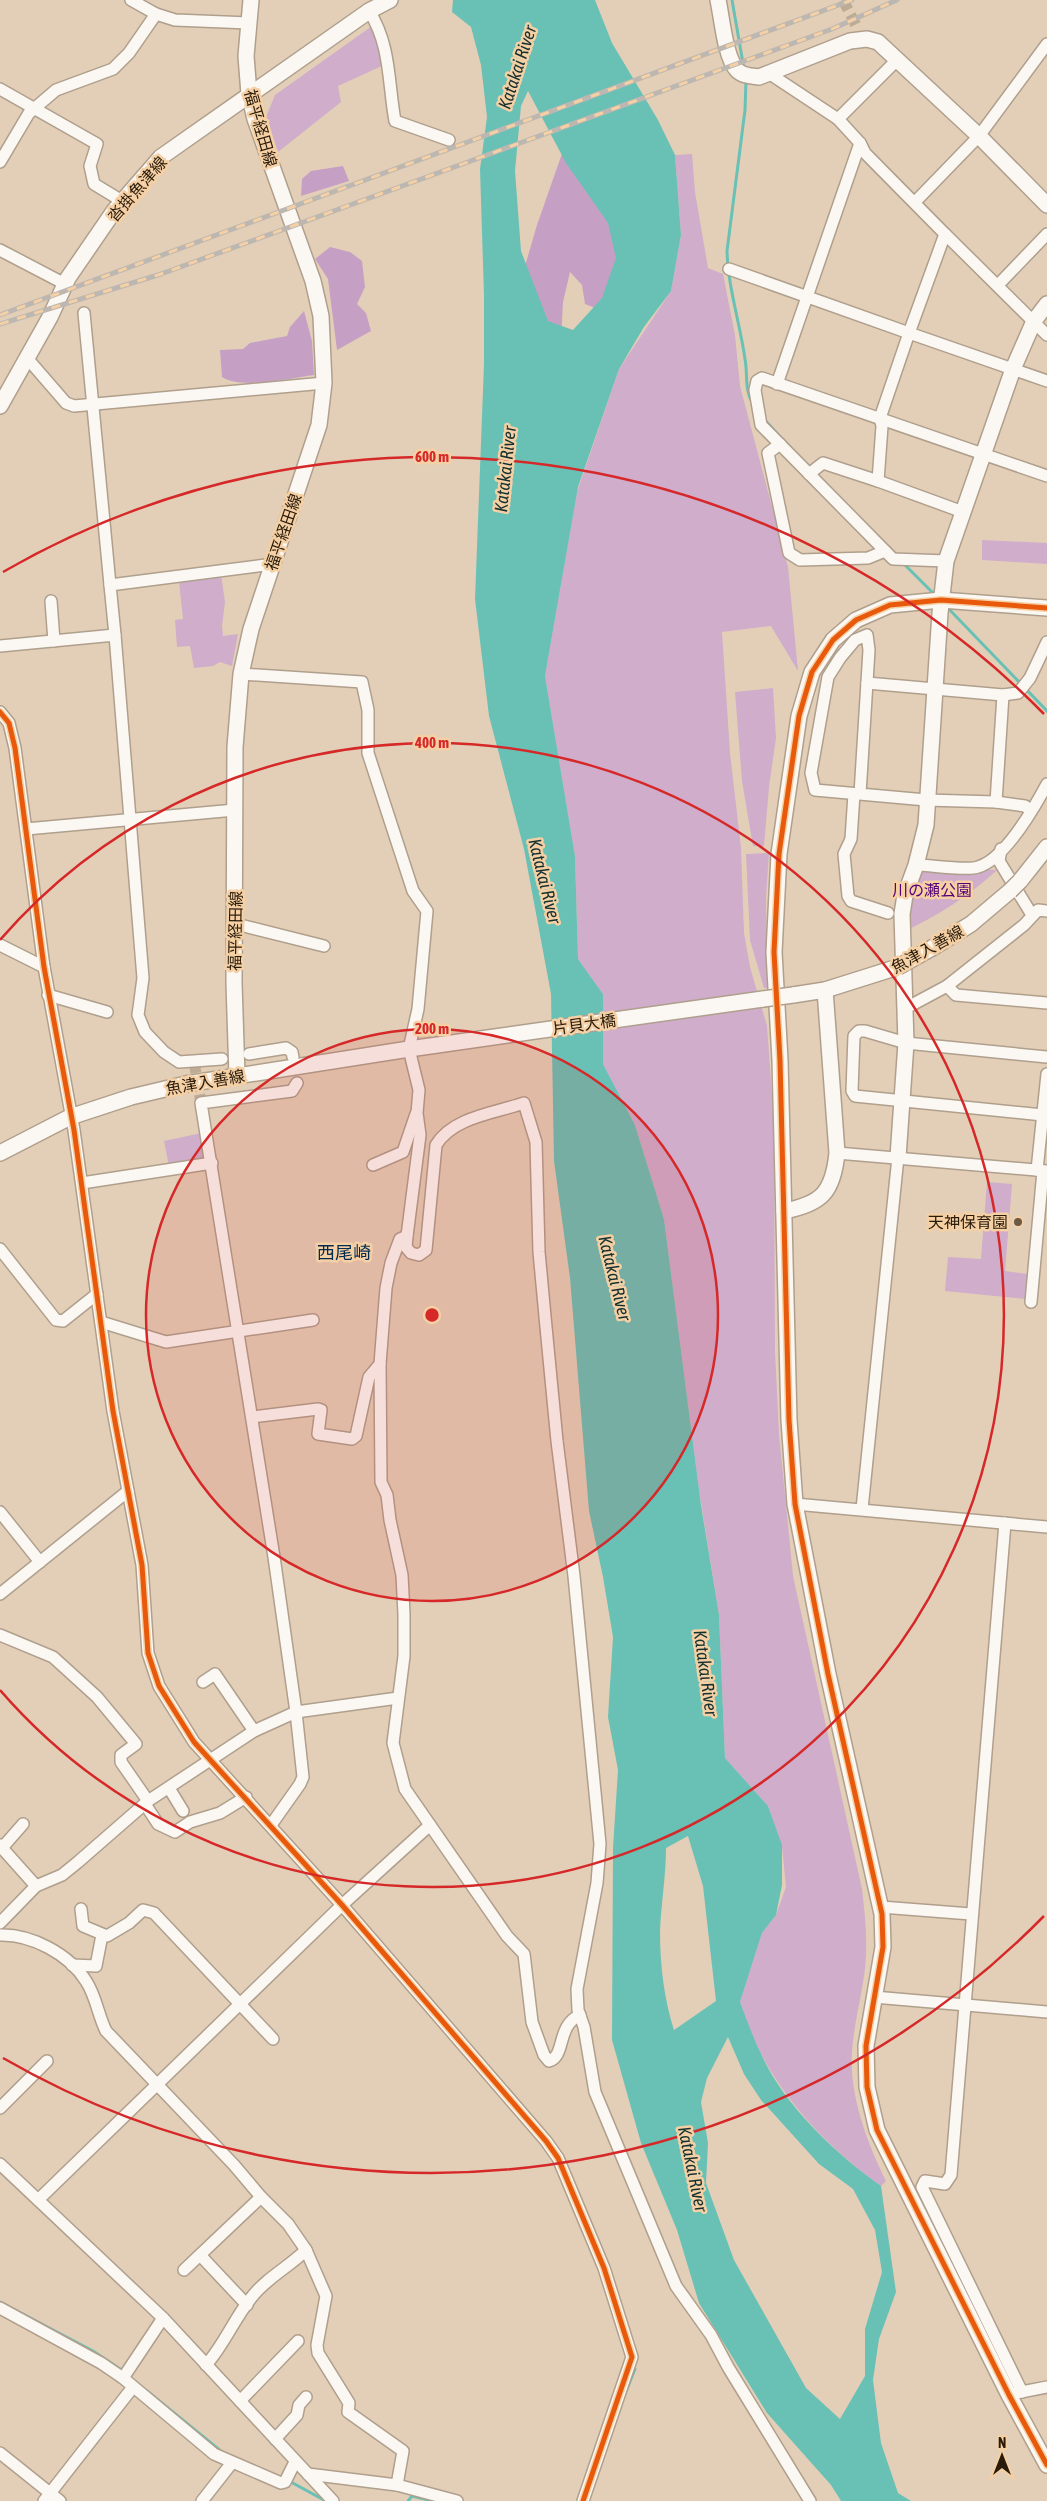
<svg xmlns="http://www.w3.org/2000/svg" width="1047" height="2501" font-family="'Asap Condensed','Noto Sans JP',sans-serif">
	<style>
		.green { fill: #cfadcb }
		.forest { fill: #c69fc5 }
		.water { fill: #69c1b6; fill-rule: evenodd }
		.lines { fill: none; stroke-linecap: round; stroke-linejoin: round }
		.stream { stroke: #69c1b6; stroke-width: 3 }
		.street-tunnel { stroke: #beab94; stroke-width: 11; stroke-dasharray: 11 5.5; stroke-linecap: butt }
		.street-casing { stroke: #af9f8c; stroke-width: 14 }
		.secondary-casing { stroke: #af9f8c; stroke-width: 18 }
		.street { stroke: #fbf8f4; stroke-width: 11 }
		.secondary { stroke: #fbf8f4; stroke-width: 15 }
		.rail-casing { stroke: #bdb7b1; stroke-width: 5 }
		.rail { stroke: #f5d0a5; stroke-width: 3; stroke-dasharray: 9; stroke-linecap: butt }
		.secondary-bridge-casing { stroke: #af9f8c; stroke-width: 18; stroke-linecap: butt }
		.secondary-bridge { stroke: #fbf8f4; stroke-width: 15 }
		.cycleway-casing { stroke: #f5d0a5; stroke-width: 8 }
		.cycleway { stroke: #e8590c; stroke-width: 5 }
		.ring { fill: none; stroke: #d62828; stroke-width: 2.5 }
		.poi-dot { fill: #6a5a47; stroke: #f5d0a5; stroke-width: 2 }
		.labels { text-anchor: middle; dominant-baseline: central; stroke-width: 5; stroke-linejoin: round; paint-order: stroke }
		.street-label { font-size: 16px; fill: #291b0a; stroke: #f5d0a5 }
		.park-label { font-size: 16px; fill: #540276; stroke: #f5d0a5 }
		.poi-label { font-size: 16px; fill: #291b0a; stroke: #f5d0a5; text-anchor: end }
		.water-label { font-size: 18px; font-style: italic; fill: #14302f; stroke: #f5d0a5 }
		.neighbourhood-label { font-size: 18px; fill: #032b50; stroke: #f5d0a5 }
		.centre { fill: #d62828; stroke: #f5d0a5; stroke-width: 2.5 }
		.ring-label { font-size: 15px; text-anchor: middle; font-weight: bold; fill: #d62828; stroke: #f5d0a5; stroke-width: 5; stroke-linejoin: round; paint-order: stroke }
	</style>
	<rect width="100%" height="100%" fill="#e3cfb7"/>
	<g class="green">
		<path d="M372,26L384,65L338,86L341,102L278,152L266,117L275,95Z"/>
		<path d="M692,154L695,192L708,268L723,274L735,335L740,386L788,567L798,671L771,626L722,632L730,753L741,848L744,933L750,967L767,1026L774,1122L775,1352L779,1434L793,1576L862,1889C865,1915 868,1941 865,1968C862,1996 854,2023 852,2051C849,2096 867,2142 886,2181L881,2186C832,2151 788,2106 760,2052C752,2036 746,2018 740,2002L762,1933L776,1915L786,1887L782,1846L768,1806L725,1758L719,1615L699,1490L664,1219L635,1125L603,1064V994L578,959L575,856L545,676L577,492L619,369L671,291L681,235L675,155Z"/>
		<path d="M982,540L1047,543V564L982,560Z"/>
		<path d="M221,574L225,602L222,626L223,636L238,634L232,666L220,662L213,666L194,668L190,646L177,647L175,620L183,619L179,581Z"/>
		<path d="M773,688L776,738L769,787L764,846H753L742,781L735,692Z"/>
		<path d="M769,853L766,897L767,988H764L750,940L746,854Z"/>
		<path d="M916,865L997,870C968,897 937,916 901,933Z"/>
		<path d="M202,1133L206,1156L197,1162L169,1166L164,1141Z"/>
		<path d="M987,1182L1012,1184L1005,1271L1027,1274L1026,1299L945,1291L948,1257L981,1259Z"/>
	</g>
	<g class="forest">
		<path d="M565,145L636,259L605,312L585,304L582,285L570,272L563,302L561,338L533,318L523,273L537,225Z"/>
		<path d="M343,166L349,181L301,196L302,179L311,171Z"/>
		<path d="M330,247L350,252L362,261L365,287L357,304L366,313L371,331L337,350L328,279L315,259Z"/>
		<path d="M304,311L312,341L314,375C290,378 242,390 222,377L220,350L243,349L250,343L287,336L290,327Z"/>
	</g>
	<path class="water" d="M453,0H595L612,43L658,120L675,155L681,235L671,291L644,327L619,369L578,487L545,676L575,856L578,959L603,994V1064L635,1125L664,1219L701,1505L719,1615L725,1758L768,1806L782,1845V1885L776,1915L762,1933L740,2002C747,2020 753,2038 762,2056C785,2106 836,2154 881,2186L896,2292L879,2339L873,2380L881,2443L898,2493L911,2501H841L831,2485L767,2413L699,2303L677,2230L641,2143L612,2040L613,1848L618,1770L608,1717L613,1637L603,1577L589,1511L570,1278L554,1161L551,994L524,849L489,716L475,599L484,364V295L480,169L487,117L481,65L471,27L452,12ZM528,91L566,163L608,223L616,258L602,298L573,330L548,321L521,251L515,171L521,106ZM688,1836L703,1886L716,2001L674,2030C664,1999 660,1964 660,1932C661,1904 666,1876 666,1848ZM728,2037L744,2074L761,2100L819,2164L853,2189L875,2230L882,2272L865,2329V2376L840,2419L806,2388L734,2260L706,2183L708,2143L701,2102L707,2078Z"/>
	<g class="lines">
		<g class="stream">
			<path d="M732,0L744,69"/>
			<path d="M746,80L745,110L727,251C728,288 740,323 745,359C748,374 744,390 753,404"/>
			<path d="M764,419L783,440"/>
			<path d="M903,563L935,595"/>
			<path d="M945,605L1047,711"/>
			<path d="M0,2302L93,2351L123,2371"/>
			<path d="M147,2391L222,2452"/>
			<path d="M625,2394L635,2369"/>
			<path d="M289,2481L326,2501"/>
			<path d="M408,2501L412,2496L433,2501"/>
		</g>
		<g class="street-tunnel">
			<path d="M843,0L858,29"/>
			<path d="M194,1062L201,1103"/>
		</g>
		<g class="street-casing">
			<g id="street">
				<path d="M131,0L156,14L175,20L249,23"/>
				<path d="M369,11C391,45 388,83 395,121L449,140"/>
				<path d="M767,72L838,119L897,60"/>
				<path d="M0,89L97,144L90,166L94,184L122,201"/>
				<path d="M0,162L29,113L56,90L113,69L129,53L156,14"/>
				<path d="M915,202L979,136L1047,44"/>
				<path d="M945,234L1047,335"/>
				<path d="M0,250L65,284"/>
				<path d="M729,269L909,333L945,234L865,153L860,143L838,119"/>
				<path d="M998,285L1047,234"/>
				<path d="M84,313L110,585"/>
				<path d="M27,358L66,403L74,406L324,383"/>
				<path d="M777,384L860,143"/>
				<path d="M780,444L768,453L789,553L800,560L868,558L885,551"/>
				<path d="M809,474L823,463L878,481"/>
				<path d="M963,512L878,481L882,426L880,418L909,333L1047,381"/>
				<path d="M946,561L893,559L761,425L755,390L757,381L762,378L1047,476"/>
				<path d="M51,601L54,641"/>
				<path d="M115,635L110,585L273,564"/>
				<path d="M0,646L115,635L143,978L138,1015L145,1032L164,1052L179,1062L222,1059"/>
				<path d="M241,674L362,682L368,710V753L413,891L427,911L418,1009L409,1049L419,1090L417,1113L420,1135L407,1236L400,1239L391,1263L386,1288L380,1364L369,1377L356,1436L352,1439L318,1434L321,1410L318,1409L252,1417"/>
				<path d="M867,683L1003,695L1018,693L1030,678L1047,642"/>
				<path d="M0,712L9,723L15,748L44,967L74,1130L113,1411L142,1565L148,1653L159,1686L194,1742L342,1905L546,2141L558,2158L604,2268L632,2357L583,2501"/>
				<path d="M854,794L851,839L844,854L848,896L851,901L888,913"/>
				<path d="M860,794L869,650L867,635L855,640L840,658L828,677L811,773L815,790L926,800L996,802L1025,806L1031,811"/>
				<path d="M996,802L1003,695"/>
				<path d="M26,829L235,810"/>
				<path d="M1001,849L999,861L1032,915"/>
				<path d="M916,865C930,865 967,871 978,867C1005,859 1034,808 1047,784"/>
				<path d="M236,924L324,946"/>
				<path d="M0,945L44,967"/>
				<path d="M947,986L956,995L1047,1003"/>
				<path d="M48,995L107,1012"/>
				<path d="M906,1008L947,986L1024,925L1038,910L1047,911"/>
				<path d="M249,1054L286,1048L292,1052L293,1057"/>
				<path d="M1043,1115L855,1096L852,1091L854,1036L859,1031H865L906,1043L1047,1057"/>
				<path d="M837,1153L1047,1171"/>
				<path d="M373,1165L403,1152L416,1114"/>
				<path d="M1037,1170L1047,1074"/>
				<path d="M82,1183L212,1163"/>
				<path d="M407,1236L406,1247L411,1253L419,1255L426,1250L436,1145C453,1117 495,1113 524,1103L536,1142L539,1252L546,1327L557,1441L574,1576L600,1844L597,1883L577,1989L578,2010L584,2027L595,2092L676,2286L711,2335L728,2367L810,2501"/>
				<path d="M0,1249L56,1320L63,1321L97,1294"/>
				<path d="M1031,1302L1043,1171"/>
				<path d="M101,1322L166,1342L313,1320"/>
				<path d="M380,1364L381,1482L387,1495L390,1520L402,1575L404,1614V1656L393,1743L405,1789L507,1936L524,1954L532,2022L544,2055L549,2061C566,2056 556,2026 580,2015"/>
				<path d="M795,1504L1047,1527"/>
				<path d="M862,1509L898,1157"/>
				<path d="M0,1512L40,1562"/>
				<path d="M1005,1523L951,2175L945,2184L925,2181L922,2187L1022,2392"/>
				<path d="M0,1594L128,1491"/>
				<path d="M0,1635L53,1657L97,1697L136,1744L121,1755V1762L148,1801"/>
				<path d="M203,1682L215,1674L254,1731"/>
				<path d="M169,1788L183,1811"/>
				<path d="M145,1804L158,1824L175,1832L190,1822L220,1813L246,1797"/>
				<path d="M271,1825L300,1784L303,1777L296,1712L274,1557L201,1103L292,1091L297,1083"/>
				<path d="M0,1845L2,1848L23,1824"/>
				<path d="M2,1848L36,1886"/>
				<path d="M881,1907L971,1914"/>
				<path d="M81,1909L83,1926L107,1936L129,1923L143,1910L154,1913L273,2039"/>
				<path d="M0,1923L36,1886L62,1875L78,1862L148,1801L254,1731L296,1712L398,1698"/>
				<path d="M0,1935C31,1934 69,1954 86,1981C96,1996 98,2015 106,2031L234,2165L261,2197L288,2224L306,2250C289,2267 266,2278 251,2298C234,2319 224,2345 206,2365"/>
				<path d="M72,1965L96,1966L102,1935"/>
				<path d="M874,1997L1047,2012"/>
				<path d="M0,2108L47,2061"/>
				<path d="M0,2164L163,2318L333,2501"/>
				<path d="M38,2200L342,1905L430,1825"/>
				<path d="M306,2250L326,2296L317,2345L318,2353L349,2403L348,2412L403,2451L397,2485"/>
				<path d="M200,2255L247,2305"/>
				<path d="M184,2270L261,2197"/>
				<path d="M0,2308L101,2363L123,2378L214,2454L281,2483L285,2482L295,2462"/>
				<path d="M123,2378L163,2318"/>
				<path d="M1016,2393L1047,2387"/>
				<path d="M240,2401L298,2341"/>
				<path d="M275,2439L297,2415L299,2405L306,2397"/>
				<path d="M0,2453L60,2501"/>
				<path d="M308,2474L397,2485L457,2501"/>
				<path d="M44,2501L133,2387"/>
				<path d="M202,2501L231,2464"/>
			</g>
		</g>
		<g class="secondary-casing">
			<g id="secondary">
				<path d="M718,0C722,18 725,57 737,70C742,76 752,76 759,77L850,41L867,39L878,42L979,136L1047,205"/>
				<path d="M0,406L50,317L68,278L114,211L161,157L369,11L390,0"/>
				<path d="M1047,608L941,600L890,605L856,620L833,640L812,672L799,716L779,854L774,952L780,1060L789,1420L795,1504L828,1674L882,1914L883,1947L866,2046L867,2087L877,2130L1009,2395L1047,2465"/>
				<path d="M1020,881L1047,847"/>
				<path d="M932,948L971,924L1010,891"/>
				<path d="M793,995L825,990L898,967"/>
				<path d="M237,1076L234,983L235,747L241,674L251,629L319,425L324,383L321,316L313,281L255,119L249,94L246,56L251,0"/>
				<path d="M0,1153L70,1117L131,1097L186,1084L409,1049L763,999"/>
				<path d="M898,1157L906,1043L902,914L905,895L916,865L926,825L940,613L946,561L1013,369L1034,321L1047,304"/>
				<path d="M784,1211C822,1204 833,1192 837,1153L825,990"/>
			</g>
		</g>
		<use href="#street" class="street"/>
		<use href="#secondary" class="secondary"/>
		<g class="rail-casing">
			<g id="rail">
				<path d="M0,315L852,0"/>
				<path d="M0,324L161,274L832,29L897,0"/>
			</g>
		</g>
		<use href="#rail" class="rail"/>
		<g class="secondary-bridge-casing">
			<g id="secondary-bridge">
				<path d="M1010,891L1020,881"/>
				<path d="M898,967L932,948"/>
				<path d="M763,999L793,995"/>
			</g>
		</g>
		<use href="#secondary-bridge" class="secondary-bridge"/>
		<g class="cycleway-casing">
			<g id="cycleway">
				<path d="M1047,608L941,600L890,605L856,620L833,640L812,672L799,716L779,854L774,952L780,1060L789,1420L795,1504L828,1674L882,1914L883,1947L866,2046L867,2087L877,2130L1009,2395L1047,2465"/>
				<path d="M0,712L9,723L15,748L44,967L74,1130L113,1411L142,1565L148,1653L159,1686L194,1742L342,1905L546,2141L558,2158L604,2268L632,2357L583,2501"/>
			</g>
		</g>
		<use href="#cycleway" class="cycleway"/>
	</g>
	<circle cx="432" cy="1315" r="286" fill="#d62828" fill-opacity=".12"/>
	<g class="ring">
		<circle cx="432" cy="1315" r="286"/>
		<path d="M0 940A572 572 0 1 1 0 1690"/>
		<path d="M1044 1916A858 858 0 0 1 3 2058M3 572A858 858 0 0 1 1044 714"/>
	</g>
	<circle class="poi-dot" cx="1018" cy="1222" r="5"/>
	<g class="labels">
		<g class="street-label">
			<text transform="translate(261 128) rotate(74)">福平経田線</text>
			<text transform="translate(137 189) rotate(-49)">沓掛魚津線</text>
			<text transform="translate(283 532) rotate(-71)">福平経田線</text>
			<text transform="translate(235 931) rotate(-89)">福平経田線</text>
			<text transform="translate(927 949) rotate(-29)">魚津入善線</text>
			<text transform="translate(584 1024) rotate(-8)">片貝大橋</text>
			<text transform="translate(205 1082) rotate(-10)">魚津入善線</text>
		</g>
		<g class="park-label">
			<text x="932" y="890">川の瀬公園</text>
		</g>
		<g class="poi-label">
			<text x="1008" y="1222">天神保育園</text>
		</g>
		<g class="water-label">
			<text transform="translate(517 67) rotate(-72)">Katakai River</text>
			<text transform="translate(505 469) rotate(-84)">Katakai River</text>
			<text transform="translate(545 881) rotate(76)">Katakai River</text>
			<text transform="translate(615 1278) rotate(76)">Katakai River</text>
			<text transform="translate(706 1673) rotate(82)">Katakai River</text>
			<text transform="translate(693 2169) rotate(78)">Katakai River</text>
		</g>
		<g class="neighbourhood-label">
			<text x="344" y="1252">西尾崎</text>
		</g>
	</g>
	<circle cx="432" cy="1315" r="8" class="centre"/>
	<g class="ring-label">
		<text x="432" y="462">600 m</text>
		<text x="432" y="748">400 m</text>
		<text x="432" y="1034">200 m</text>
	</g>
	<g transform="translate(1002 2456)" stroke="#f5d0a5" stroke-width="4" paint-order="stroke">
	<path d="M0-4L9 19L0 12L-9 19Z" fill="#291b0a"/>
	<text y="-8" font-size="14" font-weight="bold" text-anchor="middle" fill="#291b0a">N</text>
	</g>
</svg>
